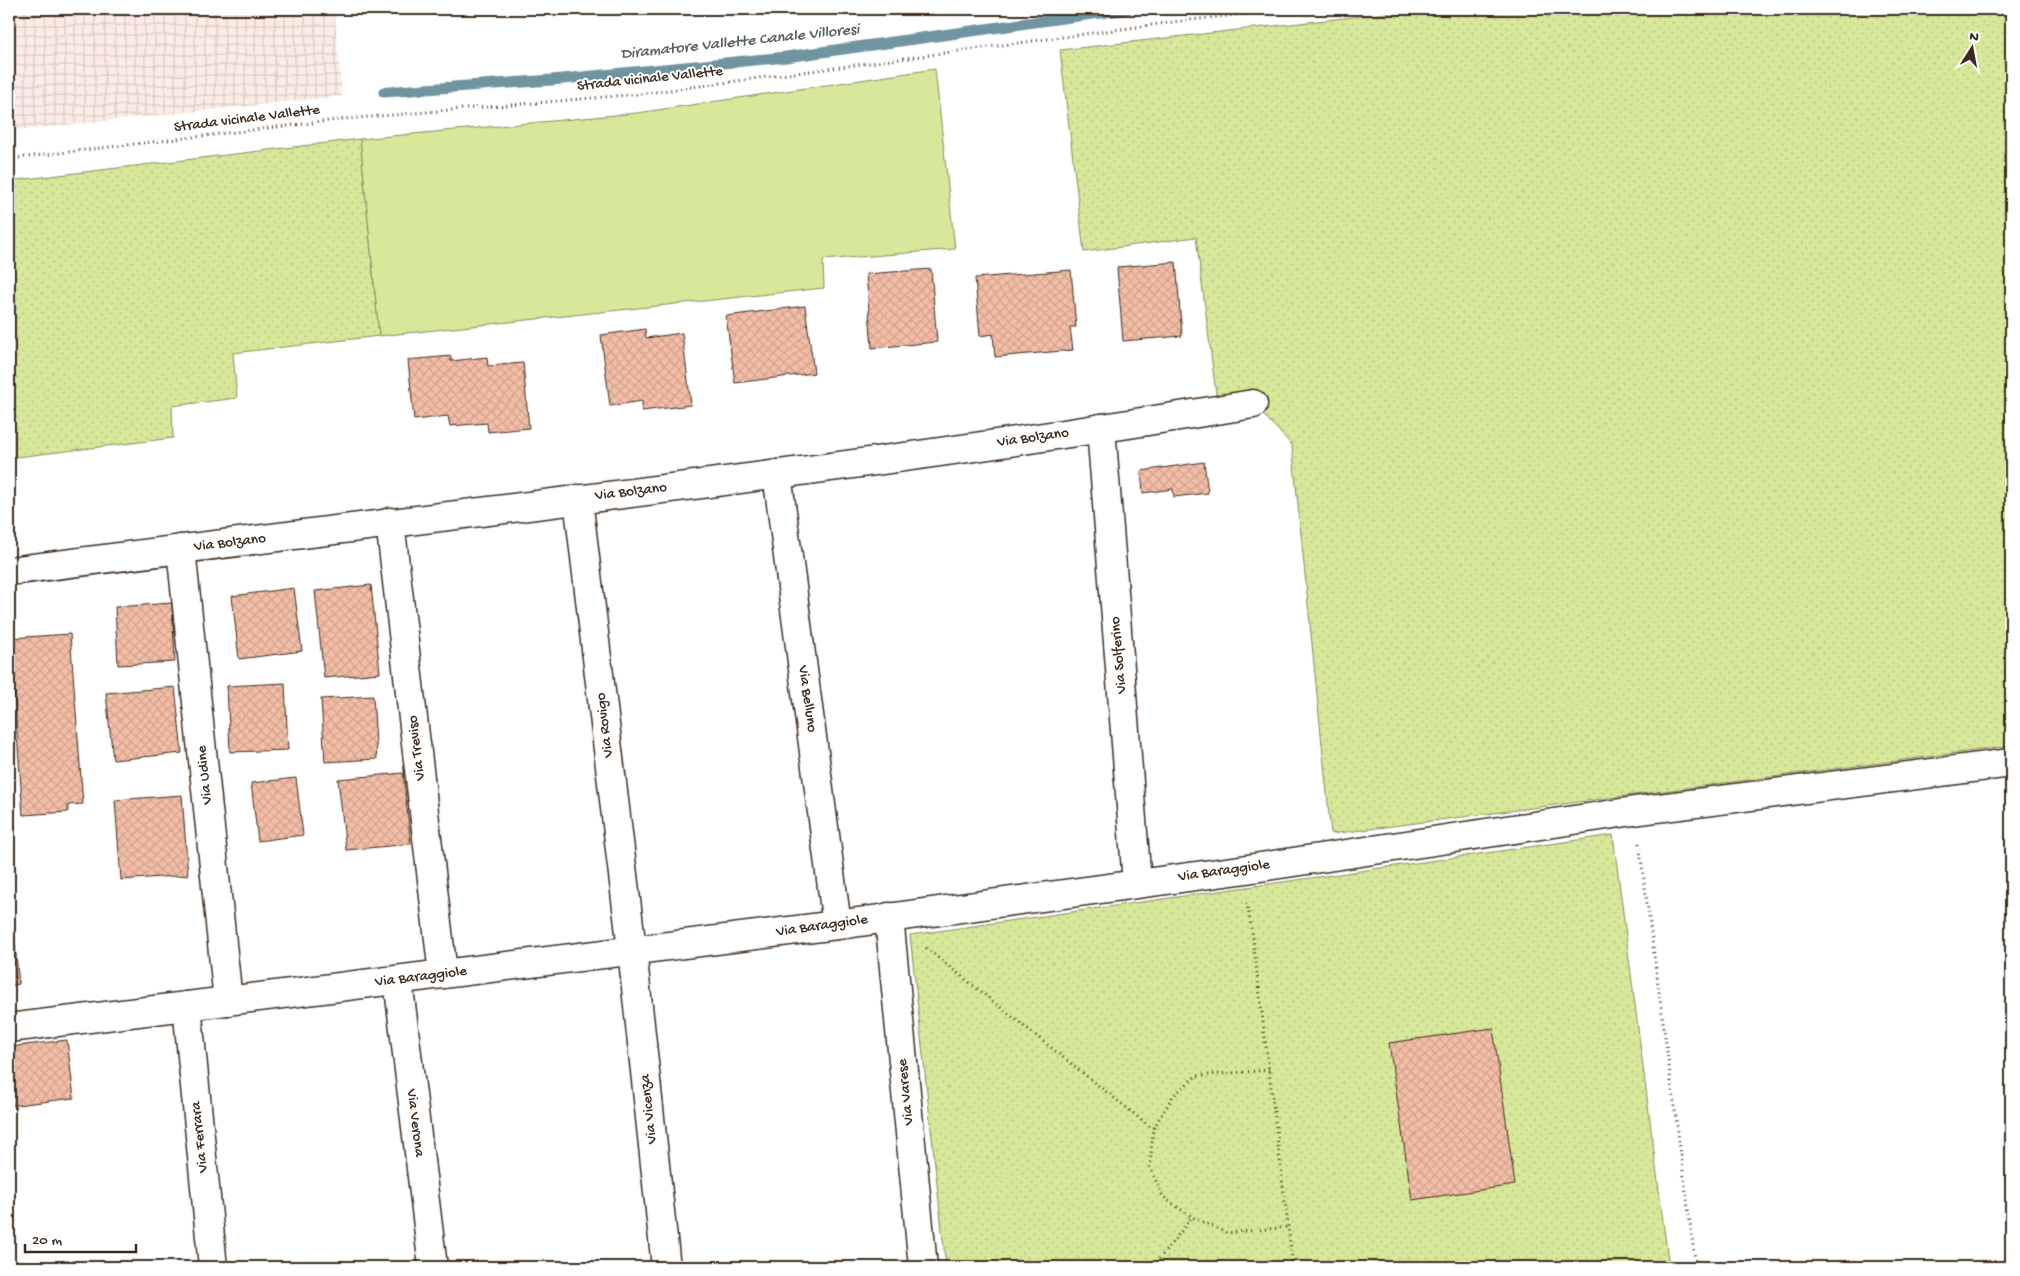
<svg xmlns="http://www.w3.org/2000/svg" width="2020" height="1276" font-family="'Gochi Hand',sans-serif">
	<style>
		.industrial { fill: url(#industrial-grid) }
		.grass { fill: #d7e89b; stroke: #89895c }
		.park { fill: url(#park-dots); stroke: #89895c }
		.lines { fill: none; stroke-linecap: round; stroke-linejoin: round }
		.stream { stroke: #7095a0; stroke-width: 11 }
		.building { fill: url(#building-cross-hatch); stroke: #3b2a1e }
		.minor-casing { stroke: #3b2a1e; stroke-width: 31 }
		.path { stroke: #3b2a1e; stroke-width: 3; stroke-dasharray: 1 4; stroke-linecap: butt }
		.minor { stroke: #fff; stroke-width: 28 }
		.labels { text-anchor: middle; dominant-baseline: central; stroke-width: 4; stroke-linejoin: round; paint-order: stroke }
		.street-label { font-size: 15px; fill: #3b2a1e; stroke: #fff }
		.water-label { font-size: 16px; font-style: italic; fill: #565f5f; stroke: #fff }
	</style>
	<defs>
		<pattern id="industrial-grid" width="8" height="8" patternUnits="userSpaceOnUse" patternTransform="scale(1.25)"><rect width="8" height="8" fill="#fbebe4"/><path d="M0 4h8M4 0v8" fill="none" stroke="#d8cac3"/></pattern>
		<pattern id="park-dots" width="8" height="8" patternUnits="userSpaceOnUse" patternTransform="scale(1.25)"><rect width="8" height="8" fill="#d7e89b"/><path d="M2 2h.1M6 6h.1" fill="none" stroke="#b9c785" stroke-width="1.8" stroke-linecap="round"/></pattern>
		<pattern id="building-cross-hatch" width="8" height="8" patternUnits="userSpaceOnUse" patternTransform="scale(1.25)"><rect width="8" height="8" fill="#f3bda6"/><path d="M0 0l8 8M0 8l8-8" fill="none" stroke="#d1a38e"/></pattern>
	</defs>
	<rect width="100%" height="100%" fill="#fff"/>
	<filter id="ink" filterUnits="userSpaceOnUse"><feTurbulence type="fractalNoise" baseFrequency=".02" numOctaves="2"/><feDisplacementMap in="SourceGraphic" scale="10" xChannelSelector="R" yChannelSelector="G"/><feConvolveMatrix kernelMatrix="1 2 1 2 8 2 1 2 1" color-interpolation-filters="sRGB"/></filter>
	<g filter="url(#ink)">
		<path class="industrial" d="M9,9H334L342,96L9,131Z"/>
		<path class="grass" d="M935,69L955,249L823,260L824,288L379,336L360,139L637,113Z"/>
		<g class="park">
			<path d="M1424,9H2011V746L1331,834L1292,445L1253,404L1218,409L1196,237L1084,252L1060,50Z"/>
			<path d="M360,139L379,336L233,353L237,398L172,406L173,438L9,458V181Z"/>
			<path d="M1613,835L1669,1267H946L910,935Z"/>
		</g>
		<g class="lines">
			<path class="stream" d="M384,92L552,80L786,57L1128,9"/>
		</g>
		<g class="building">
			<path d="M1176,262L1182,336L1123,341L1117,267Z"/>
			<path d="M931,269L937,342L872,348L866,274Z"/>
			<path d="M1071,270L1076,327H1070L1073,350L995,357L993,334L980,336L975,278Z"/>
			<path d="M805,306L814,373L735,383L726,316Z"/>
			<path d="M645,329L646,338L682,333L691,405L642,411V401L610,406L601,335Z"/>
			<path d="M451,356V361L487,357L488,366L523,363L529,428L488,432L487,423L450,426L448,416L414,420L408,360Z"/>
			<path d="M1204,462L1208,493L1174,497L1173,489L1143,493L1141,471Z"/>
			<path d="M371,585L380,673L324,678L315,591Z"/>
			<path d="M294,588L302,651L239,659L232,596Z"/>
			<path d="M172,603L175,662L118,665L115,607Z"/>
			<path d="M70,634L83,804L68,805V812L23,815L10,638Z"/>
			<path d="M285,683L288,750L230,752L227,686Z"/>
			<path d="M175,687L182,753L113,760L106,693Z"/>
			<path d="M373,696L377,759L325,762L321,699Z"/>
			<path d="M403,773L411,844L346,850L338,779Z"/>
			<path d="M296,778L303,835L258,841L251,783Z"/>
			<path d="M182,795L188,875L121,880L115,800Z"/>
			<path d="M13,926L19,984L9,986V927Z"/>
			<path d="M1493,1028L1515,1185L1412,1200L1389,1043Z"/>
			<path d="M67,1040L74,1098L9,1106V1047Z"/>
		</g>
		<g class="lines">
			<g class="minor-casing">
				<g id="minor">
					<path d="M1101,428L1137,883"/>
					<path d="M777,474L837,925"/>
					<path d="M578,499L632,950L666,1267"/>
					<path d="M390,522L443,974"/>
					<path d="M181,549L228,1001"/>
					<path d="M9,571C423,517 840,473 1253,404"/>
					<path d="M889,917L923,1267"/>
					<path d="M398,980L433,1267"/>
					<path d="M187,1006L213,1267"/>
					<path d="M9,1028L837,925L1240,870L1634,811L2011,763"/>
				</g>
			</g>
			<g class="path">
				<path d="M9,159L345,119L640,94L1181,21L1292,9"/>
				<path d="M1639,843L1696,1267"/>
				<path d="M1247,903L1252,932L1293,1267"/>
				<path d="M926,948L1153,1129"/>
				<path d="M1269,1070L1196,1076L1173,1096L1153,1129L1150,1167L1163,1197L1192,1217L1227,1233L1288,1227"/>
				<path d="M1153,1267L1192,1217"/>
			</g>
			<use href="#minor" class="minor"/>
		</g>
	</g>
	<g class="labels">
		<g class="street-label">
			<text transform="translate(650 79) rotate(-6)">Strada vicinale Vallette</text>
			<text transform="translate(247 119) rotate(-7)">Strada vicinale Vallette</text>
			<text transform="translate(1033 438) rotate(-8)">Via Bolzano</text>
			<text transform="translate(631 492) rotate(-7)">Via Bolzano</text>
			<text transform="translate(230 543) rotate(-7)">Via Bolzano</text>
			<text transform="translate(1119 655) rotate(-95)">Via Solferino</text>
			<text transform="translate(807 699) rotate(82)">Via Belluno</text>
			<text transform="translate(605 725) rotate(-97)">Via Rovigo</text>
			<text transform="translate(417 748) rotate(-97)">Via Treviso</text>
			<text transform="translate(205 775) rotate(-96)">Via Udine</text>
			<text transform="translate(1224 871) rotate(-8)">Via Baraggiole</text>
			<text transform="translate(822 926) rotate(-8)">Via Baraggiole</text>
			<text transform="translate(421 977) rotate(-7)">Via Baraggiole</text>
			<text transform="translate(906 1092) rotate(-96)">Via Varese</text>
			<text transform="translate(649 1109) rotate(-96)">Via Vicenza</text>
			<text transform="translate(415 1123) rotate(83)">Via Verona</text>
			<text transform="translate(200 1137) rotate(-96)">Via Ferrara</text>
		</g>
		<g class="water-label">
			<text transform="translate(740 43) rotate(-6)">Diramatore Vallette Canale Villoresi</text>
		</g>
	</g>
	<rect width="2020" height="1276" fill="none" stroke="#fff" stroke-width="30"/>
	<rect x="15" y="15" width="1990" height="1246" fill="none" stroke="#3b2a1e" stroke-width="2" filter="url(#ink)"/>
	<g transform="translate(1972 48) rotate(11)" stroke="#ffffff" stroke-width="4" paint-order="stroke">
	<path d="M0-4L9 19L0 12L-9 19Z" fill="#3b2a1e"/>
	<text y="-8" font-size="14" font-weight="bold" text-anchor="middle" fill="#3b2a1e">N</text>
	</g>
	<path d="M25 1244v8h111v-8" fill="none" stroke="#3b2a1e" stroke-width="2.5"/>
	<text x="32" y="1244" font-size="15" fill="#3b2a1e" stroke="#ffffff" stroke-width="4" paint-order="stroke">20 m</text>
</svg>
